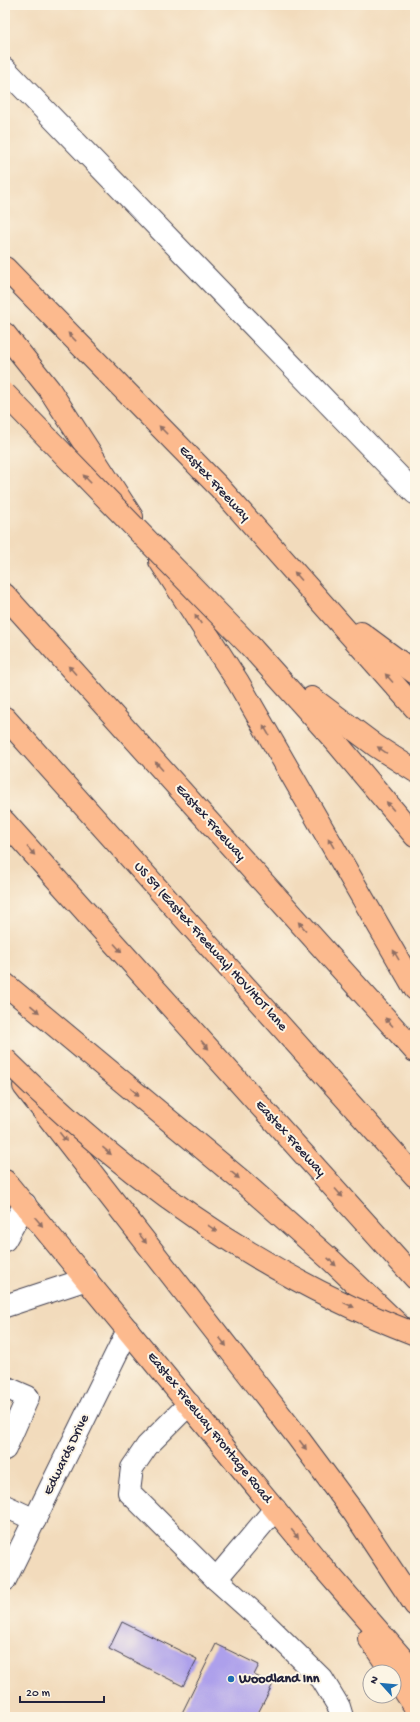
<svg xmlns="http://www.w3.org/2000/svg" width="420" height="1722" font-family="'Gochi Hand',sans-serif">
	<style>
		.building { fill: #ada0eb }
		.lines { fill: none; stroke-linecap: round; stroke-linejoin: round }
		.minor-casing { stroke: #413e4e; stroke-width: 24 }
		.major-casing { stroke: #413e4e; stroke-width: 24 }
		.highway-casing { stroke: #413e4e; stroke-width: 24 }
		.minor { stroke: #fff; stroke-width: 22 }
		.major { stroke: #fcba8e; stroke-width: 22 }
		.highway { stroke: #fcba8e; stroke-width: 22 }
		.highway-bridge-casing { stroke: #413e4e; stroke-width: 24; stroke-linecap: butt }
		.highway-bridge { stroke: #fcba8e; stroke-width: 22 }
		.oneway { fill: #8f6e64 }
		.poi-dot { fill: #1f6fb2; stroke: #fcf5e5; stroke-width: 1.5 }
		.labels { text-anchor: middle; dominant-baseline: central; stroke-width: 4; stroke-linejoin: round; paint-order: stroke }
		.street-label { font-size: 14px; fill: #22223b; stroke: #fcf5e5 }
		.poi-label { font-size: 14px; font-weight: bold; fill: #22223b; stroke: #fcf5e5; text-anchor: start }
	</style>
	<rect width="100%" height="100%" fill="#fcf5e5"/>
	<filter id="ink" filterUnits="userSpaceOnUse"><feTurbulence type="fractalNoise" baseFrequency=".025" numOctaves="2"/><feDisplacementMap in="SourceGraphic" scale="8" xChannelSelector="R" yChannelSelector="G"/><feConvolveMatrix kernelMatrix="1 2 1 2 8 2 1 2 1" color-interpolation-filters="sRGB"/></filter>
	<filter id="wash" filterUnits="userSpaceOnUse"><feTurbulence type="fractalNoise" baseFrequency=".012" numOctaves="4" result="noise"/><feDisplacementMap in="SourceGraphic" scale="16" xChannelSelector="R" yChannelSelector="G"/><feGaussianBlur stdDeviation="0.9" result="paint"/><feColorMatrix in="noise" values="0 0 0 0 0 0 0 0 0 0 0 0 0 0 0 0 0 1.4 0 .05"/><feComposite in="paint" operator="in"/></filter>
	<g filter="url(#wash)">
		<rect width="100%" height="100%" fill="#f2dbbc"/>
		<g id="blocks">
			<g class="building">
				<path d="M122,1622L197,1659L183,1686L109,1649Z"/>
				<path d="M216,1644L259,1665L254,1675L273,1684L256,1717H180Z"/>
			</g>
		</g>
	</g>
	<g filter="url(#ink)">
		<use href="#blocks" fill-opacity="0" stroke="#413e4e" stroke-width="1"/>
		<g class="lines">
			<g class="minor-casing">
				<g id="minor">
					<path d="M5,69L415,493"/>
					<path d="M5,1240L25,1204"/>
					<path d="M5,1306L87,1279"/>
					<path d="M5,1387L28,1397L5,1449"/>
					<path d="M189,1404L147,1446L132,1468L129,1492L216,1579L265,1623L322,1679L339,1707L342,1717"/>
					<path d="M5,1506L35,1520"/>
					<path d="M216,1579L275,1509"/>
					<path d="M5,1580L128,1330"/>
				</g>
			</g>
			<g class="major-casing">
				<g id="major">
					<path d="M5,268L219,487L415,708"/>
					<path d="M361,633L415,673"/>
					<path d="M5,1181L320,1564L415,1673"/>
					<path d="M369,1638L392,1672"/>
					<path d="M394,1675L415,1707"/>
				</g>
			</g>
			<g class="highway-casing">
				<g id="highway">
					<path d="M5,334L49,389L132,517"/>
					<path d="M160,561L238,682L415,989"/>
					<path d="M5,595L415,1051"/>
					<path d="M251,647L336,742L415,836"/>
					<path d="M312,698L376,746L415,771"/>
					<path d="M5,718L415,1176"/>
					<path d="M5,822L415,1278"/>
					<path d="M5,984L243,1182L332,1261L402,1328"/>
					<path d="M24,1086L296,1435L354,1513L415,1605"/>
				</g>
			</g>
			<use href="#minor" class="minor"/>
			<use href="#major" class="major"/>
			<use href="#highway" class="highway"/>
			<g class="highway-bridge-casing">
				<g id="highway-bridge">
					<path d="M5,394L251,647"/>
					<path d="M5,1059C122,1175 260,1275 415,1334"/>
				</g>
			</g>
			<use href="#highway-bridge" class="highway-bridge"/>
		</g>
		<defs><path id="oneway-solid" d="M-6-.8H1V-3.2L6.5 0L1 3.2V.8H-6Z"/></defs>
		<g class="oneway">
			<use href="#oneway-solid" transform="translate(72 337) rotate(-134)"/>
			<use href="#oneway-solid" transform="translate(163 430) rotate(-134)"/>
			<use href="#oneway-solid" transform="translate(87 479) rotate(-134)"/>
			<use href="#oneway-solid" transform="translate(298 576) rotate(-132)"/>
			<use href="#oneway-solid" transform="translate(198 619) rotate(-123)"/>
			<use href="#oneway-solid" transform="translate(72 670) rotate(-132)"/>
			<use href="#oneway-solid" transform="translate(389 678) rotate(-132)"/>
			<use href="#oneway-solid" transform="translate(266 730) rotate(-120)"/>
			<use href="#oneway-solid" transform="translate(382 750) rotate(-146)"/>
			<use href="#oneway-solid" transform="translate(159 766) rotate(-132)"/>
			<use href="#oneway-solid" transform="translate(390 806) rotate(-130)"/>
			<use href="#oneway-solid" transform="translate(331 843) rotate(-120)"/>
			<use href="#oneway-solid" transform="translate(31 851) rotate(48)"/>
			<use href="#oneway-solid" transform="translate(302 926) rotate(-132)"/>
			<use href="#oneway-solid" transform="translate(118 948) rotate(48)"/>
			<use href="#oneway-solid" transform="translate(396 955) rotate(-120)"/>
			<use href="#oneway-solid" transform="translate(35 1009) rotate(40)"/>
			<use href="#oneway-solid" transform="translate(389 1022) rotate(-132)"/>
			<use href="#oneway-solid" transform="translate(205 1045) rotate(48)"/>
			<use href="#oneway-solid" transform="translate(135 1092) rotate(40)"/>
			<use href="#oneway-solid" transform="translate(63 1137) rotate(52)"/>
			<use href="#oneway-solid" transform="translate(107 1151) rotate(40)"/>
			<use href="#oneway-solid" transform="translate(235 1175) rotate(40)"/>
			<use href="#oneway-solid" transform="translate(339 1193) rotate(48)"/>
			<use href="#oneway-solid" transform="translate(39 1222) rotate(50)"/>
			<use href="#oneway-solid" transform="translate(212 1228) rotate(34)"/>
			<use href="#oneway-solid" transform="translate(143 1239) rotate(52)"/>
			<use href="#oneway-solid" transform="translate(332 1262) rotate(43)"/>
			<use href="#oneway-solid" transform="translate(349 1305) rotate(25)"/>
			<use href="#oneway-solid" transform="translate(223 1342) rotate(52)"/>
			<use href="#oneway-solid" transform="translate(303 1445) rotate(53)"/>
			<use href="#oneway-solid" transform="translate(295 1534) rotate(51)"/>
		</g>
	</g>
	<circle class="poi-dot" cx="231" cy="1679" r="4"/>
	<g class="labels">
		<g class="street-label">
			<text transform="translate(214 484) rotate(47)">Eastex Freeway</text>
			<text transform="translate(210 823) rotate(48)">Eastex Freeway</text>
			<text transform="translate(210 947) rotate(48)">US 59 (Eastex Freeway) HOV/HOT lane</text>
			<text transform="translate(290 1139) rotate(48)">Eastex Freeway</text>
			<text transform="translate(209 1428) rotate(51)">Eastex Freeway Frontage Road</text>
			<text transform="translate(67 1455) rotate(-64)">Edwards Drive</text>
		</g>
		<g class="poi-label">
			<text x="239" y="1679">Woodland Inn</text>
		</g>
	</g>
	<rect width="420" height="1722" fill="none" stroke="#fcf5e5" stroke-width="20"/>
	<g transform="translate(382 1684) rotate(297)"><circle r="19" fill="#fcf5e5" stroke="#a5a1a1"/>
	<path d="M0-3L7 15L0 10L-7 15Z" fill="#1f6fb2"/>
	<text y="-6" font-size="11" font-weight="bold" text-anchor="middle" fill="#22223b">N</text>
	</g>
	<path d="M20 1696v6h84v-6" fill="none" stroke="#22223b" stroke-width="2"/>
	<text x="26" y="1696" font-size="12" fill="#22223b" stroke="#fcf5e5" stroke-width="3" paint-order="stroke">20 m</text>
</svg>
